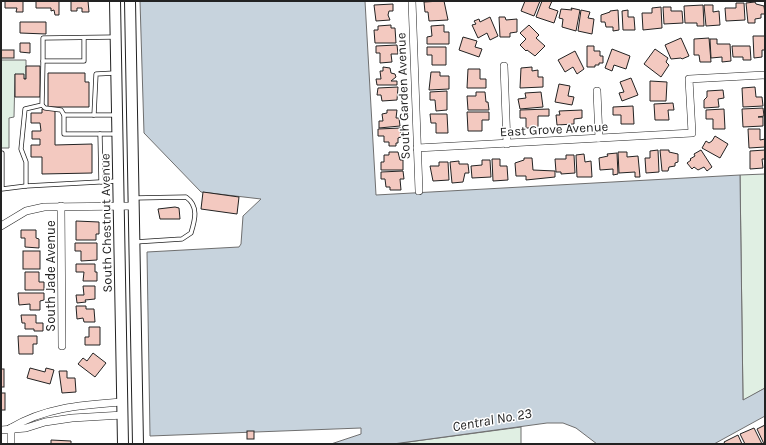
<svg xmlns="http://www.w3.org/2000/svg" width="766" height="445" font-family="Karla,sans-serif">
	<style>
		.green { fill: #e0efe3; stroke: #6f6f6f }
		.water { fill: #c7d3dd; stroke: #6f6f6f }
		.building { fill: #f3c9c0; stroke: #222 }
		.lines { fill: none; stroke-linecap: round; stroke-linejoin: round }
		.service-casing { stroke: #222; stroke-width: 5 }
		.minor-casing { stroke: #222; stroke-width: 8 }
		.secondary-casing { stroke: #222; stroke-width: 12 }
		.service { stroke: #fff; stroke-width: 3.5 }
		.minor { stroke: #fff; stroke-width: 7 }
		.secondary { stroke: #fff; stroke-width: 10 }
		.labels { text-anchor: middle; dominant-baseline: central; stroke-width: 3; stroke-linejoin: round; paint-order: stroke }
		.street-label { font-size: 13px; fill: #222; stroke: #fff }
		.water-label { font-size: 14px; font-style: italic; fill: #222; stroke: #fff }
	</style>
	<rect width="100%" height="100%" fill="#fff"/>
	<g class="green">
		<path d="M1,60H26V79L15,74L14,117L9,118V148H1Z"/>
		<path d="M765,174V388L743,401L740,175Z"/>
		<path d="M521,427V444H393Z"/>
	</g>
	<path class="water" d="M140,1H365L376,195L740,175L743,400L765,388V416L714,444H597L576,428L563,423H547L393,444H331L361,434V428L150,436L147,252L239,247L241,244L243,216L261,199L201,192L144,133Z"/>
	<g class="building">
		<path d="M5,1H23V12H16L17,8H5Z"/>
		<path d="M36,1H59V15H55L54,10L51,11V8H36Z"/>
		<path d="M71,1H88L89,12H82V8H77V11H71Z"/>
		<path d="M441,1H444L448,20L429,21L428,12H425L424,2Z"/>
		<path d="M525,1H540L534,16L521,11Z"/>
		<path d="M542,1H552L549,8L558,11L554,23L536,17Z"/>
		<path d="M755,2L756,4L764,6L765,14H761V18L755,19V23H748L746,3Z"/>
		<path d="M736,3H744L745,20L726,21L725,8H736Z"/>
		<path d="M393,4V11H389L388,15L390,20L376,21L374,5Z"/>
		<path d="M703,5L704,26H697V23H685L684,6Z"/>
		<path d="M704,5H713V12L719,11L720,25L706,26Z"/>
		<path d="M661,7L662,28L643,30L642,13H652V8Z"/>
		<path d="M663,7H671V11H682L683,23L664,24Z"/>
		<path d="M571,8L580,10L576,31L562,27L563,19L559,18L561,9L572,10Z"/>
		<path d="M581,10L590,12L588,18L594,19L592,34L578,31Z"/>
		<path d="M618,10L619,30L613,31V27H606L605,22H601V15L610,12V11Z"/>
		<path d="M628,10V17H634L635,30H623L622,11Z"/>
		<path d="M490,17L498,36L490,40L487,33L478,38L472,25L476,24L474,21L479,19L480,22Z"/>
		<path d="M499,17H505L506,20L517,19V32L510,33V37H500Z"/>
		<path d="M20,22H46V34L20,33Z"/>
		<path d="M391,25V28H395L396,43H375L374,30H378V26Z"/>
		<path d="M444,25V32H449V44H427V37L432,36L431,26Z"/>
		<path d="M529,25L539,35L536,38L545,46L535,56L527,50L526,51L520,45L526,39L520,33Z"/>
		<path d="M753,36H765V50H762V57L754,58Z"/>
		<path d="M463,37L477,41L475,47L482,49L479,57L459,50Z"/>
		<path d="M681,38L689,56L682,59L681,58L671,59L665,45Z"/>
		<path d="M709,38L711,62H700L699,55H694V39Z"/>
		<path d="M710,39H717V44H730L731,61L722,62V57L711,58Z"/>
		<path d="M20,43H30V53L20,52Z"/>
		<path d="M397,45L398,54H391L392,62L380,63V53H376V46Z"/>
		<path d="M587,46H594V51H600V56H603V63H599V65H595V67H587Z"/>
		<path d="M732,46H750L751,60H743V57H733Z"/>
		<path d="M427,47H446V65H432V55H427Z"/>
		<path d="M612,49L630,56L626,69L614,65L612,71L605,68Z"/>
		<path d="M655,49L668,58L666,62L669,65L661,77L644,64Z"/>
		<rect x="1" y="50" width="13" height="8"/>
		<path d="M575,51L584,69L577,74L573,67L565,72L558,60Z"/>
		<path d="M26,66H40V97H15V74H24V79H26Z"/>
		<path d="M383,67L390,68L391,73L395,74L396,77L391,81H397V85H377L376,79H381L380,71H383Z"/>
		<path d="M532,67V71L538,70V77H543V87L520,88L521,68Z"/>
		<path d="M468,69H480V79H486V88H467Z"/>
		<path d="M431,72H440V76H449V89L429,90Z"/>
		<path d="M48,73H85V82H89V107H48Z"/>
		<path d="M631,78L638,95L622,101L619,93L624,92L620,82Z"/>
		<path d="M650,81L667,82L666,101H650Z"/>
		<path d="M559,84L570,86L568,96L574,97L572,105L555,102Z"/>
		<path d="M398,87L397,100L382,101L381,95H377L378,88Z"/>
		<path d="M755,87L756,97H762L763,106L743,107L742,88Z"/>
		<path d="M723,90L724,98L718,99L719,107L704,108V100L707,97V91Z"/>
		<path d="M447,91V110L436,111L435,100H430V92Z"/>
		<path d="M476,92H485L486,102H488L489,110H468L467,96H476Z"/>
		<path d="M541,92L543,107L520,109L518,99L526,98L525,93Z"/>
		<path d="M673,103L674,110H668L669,120H655L654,104Z"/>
		<path d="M633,106L634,124H621V115H613V107Z"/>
		<path d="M763,108L764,116L758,117H763V126L743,127L742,109Z"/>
		<path d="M42,109H55V145L92,144V173L42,174V157H31V145H40V139H32V131H41L40,123H31V113H42Z"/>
		<path d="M549,109V116H538V128H526V118H520V110Z"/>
		<path d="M724,109L725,129H713V119H706V110Z"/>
		<path d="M387,110H397L396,118H399L400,126L379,128V121H383L382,114L387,113Z"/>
		<path d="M582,110V118L574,119V124L557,125L556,115H560L559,111Z"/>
		<path d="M467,112H489V120H482V131H468Z"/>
		<path d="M430,114H447L448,133H436V123H431Z"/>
		<path d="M401,128V137L398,138V143H396V146H389V142H384V136H378V129Z"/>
		<path d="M748,129H760V140L765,139V147L749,148Z"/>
		<path d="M715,136L728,144L720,158L702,148L706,141L709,143L712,141Z"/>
		<path d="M658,150L659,172L646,173L645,158H650V151Z"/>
		<path d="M660,150H669V152L678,154V162L675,163V166L669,167L668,171H662Z"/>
		<path d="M701,150L712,167L707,171L704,167L698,170L694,167L692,169L687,163L691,160L690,159L695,156L694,154Z"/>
		<path d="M765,150V159H762L763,168L750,169V151Z"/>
		<path d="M389,152H398L400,160H403V170H381V162H384V155H389Z"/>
		<path d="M618,152H627V157L638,156L640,177H635V172L619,173Z"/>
		<path d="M617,153L618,174L613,175V169L600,170L599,158L608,156L607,154Z"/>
		<path d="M584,154L585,162L591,161L592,177H577L576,155Z"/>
		<path d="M566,155H574L575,173L561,174V172H556L555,159H566Z"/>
		<path d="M524,158H532L533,170L555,171V177L526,180V176H516L515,163L524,160Z"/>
		<path d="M492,159H500V166H507L508,180L493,181Z"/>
		<path d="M482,160H490L491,177L472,178L471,166L482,165Z"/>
		<path d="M459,161V164H468L469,173H465L463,182L452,183L450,162Z"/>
		<path d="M439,162H448L449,180L433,181L430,166H439Z"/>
		<path d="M403,171L404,179H400L401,190H390V187H386L385,179H381V172Z"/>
		<path d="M203,192L239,197L237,214L201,209Z"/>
		<path d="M175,207L179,208L180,219H160L158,209Z"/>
		<path d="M76,221L99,222V234H96V240H76Z"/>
		<path d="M21,230H36V238L39,239V248L25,247V238H21Z"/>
		<path d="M75,243H97V260L81,261V251H75Z"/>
		<rect x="23" y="251" width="17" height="18"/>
		<path d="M76,264H95V272H97V281H83L84,272H76Z"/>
		<path d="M25,272H39V282H44V290H25Z"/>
		<path d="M83,286H95V299L85,300L86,302L77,303L76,295H84Z"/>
		<path d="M18,293H44V300L40,301V310H30V304L19,305Z"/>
		<path d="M76,306H86V309H94L95,322H84L83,318L77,319Z"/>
		<path d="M21,315H36V323H43V331H34V329H25V323H22Z"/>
		<path d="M89,327H100V345H85V337H89Z"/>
		<path d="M18,336H37V344H33V354H19Z"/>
		<path d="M93,353L106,363L95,377L78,364L83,358L87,361Z"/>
		<path d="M30,368L45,372L46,368L54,370L50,384L27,378Z"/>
		<rect x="1" y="369" width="3" height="18"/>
		<path d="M59,371H67V378H75L76,392L62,393Z"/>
		<rect x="1" y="393" width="4" height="17"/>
		<path d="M765,425V444H764L757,429Z"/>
		<path d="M754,428L762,444H745L740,434Z"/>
		<rect x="247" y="431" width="7" height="8"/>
		<path d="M738,435L742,444H725L724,442Z"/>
		<path d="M51,440L71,441V444H51Z"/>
	</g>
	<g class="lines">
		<g class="service-casing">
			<g id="service">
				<path d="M84,38V61H43L42,105L25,109L21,149L26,162V186L117,181"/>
				<path d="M43,61V38L116,37"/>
				<path d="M42,105L45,108L61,110L64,115"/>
				<path d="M94,115L96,74L115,73"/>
				<path d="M116,115H64V134H117"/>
				<path d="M100,134L101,182"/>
				<path d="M2,153V189L26,186"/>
				<path d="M134,198L186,197C199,206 195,220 191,233L182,239L135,242"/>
			</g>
		</g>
		<g class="minor-casing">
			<g id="minor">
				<path d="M412,1L419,191"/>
				<path d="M504,66L507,144"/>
				<path d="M597,91L599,138"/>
				<path d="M417,148L692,133L689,79L765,75"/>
				<path d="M61,206L62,346"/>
				<path d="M1,226L26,211L44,207L134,206"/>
				<path d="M11,428C46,407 83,405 123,402"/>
				<path d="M11,428V444"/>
				<path d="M1,430L26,428L45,422L72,418L123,415"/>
			</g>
		</g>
		<g class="secondary-casing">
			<g id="secondary">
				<path d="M115,1L123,444"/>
				<path d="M130,1L138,444"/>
			</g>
		</g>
		<use href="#service" class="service"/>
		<use href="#minor" class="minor"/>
		<use href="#secondary" class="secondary"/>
	</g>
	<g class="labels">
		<g class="street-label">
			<text transform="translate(403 96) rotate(-92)">South Garden Avenue</text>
			<text transform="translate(554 129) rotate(-3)">East Grove Avenue</text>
			<text transform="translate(106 223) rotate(-91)">South Chestnut Avenue</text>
			<text transform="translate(50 276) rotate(-90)">South Jade Avenue</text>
		</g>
		<g class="water-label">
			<text transform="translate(492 420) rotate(-10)">Central No. 23</text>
		</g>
	</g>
	<rect width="766" height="445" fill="none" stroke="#222222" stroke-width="4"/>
</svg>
